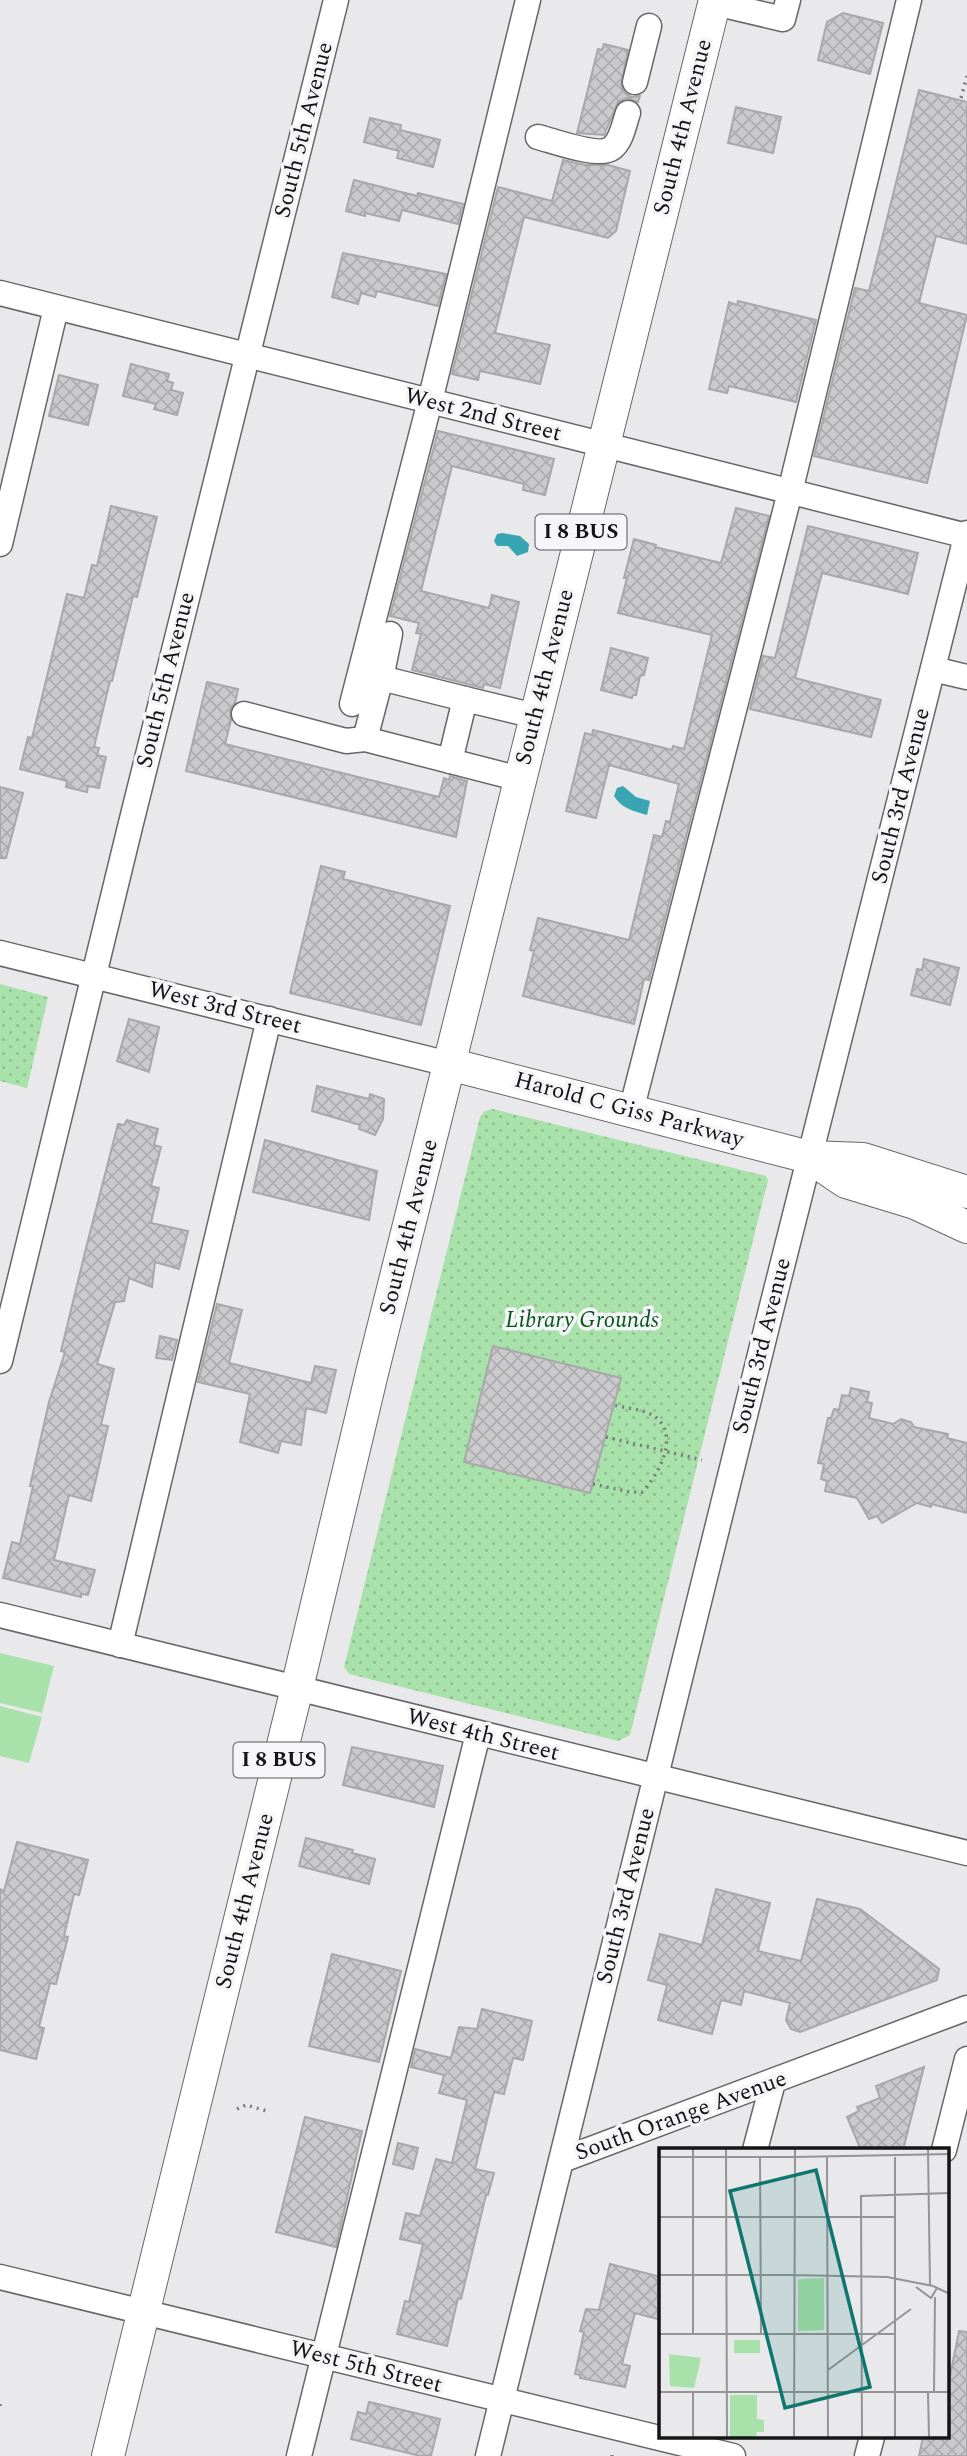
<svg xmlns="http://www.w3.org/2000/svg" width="967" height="2456" font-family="Spectral,serif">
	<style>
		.grass { fill: url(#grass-dots) }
		.pitch { fill: #a9e1aa }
		.water { fill: #38a6b2 }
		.building { fill: url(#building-cross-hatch); stroke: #a8a8ab; stroke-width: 2 }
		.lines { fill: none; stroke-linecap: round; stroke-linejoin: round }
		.minor-casing { stroke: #67676a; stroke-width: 27 }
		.major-casing { stroke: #67676a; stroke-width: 34 }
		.path { stroke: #7b7b7d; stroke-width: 3.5; stroke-dasharray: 2 5; stroke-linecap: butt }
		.minor { stroke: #fff; stroke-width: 24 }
		.major { stroke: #fff; stroke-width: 32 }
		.labels { text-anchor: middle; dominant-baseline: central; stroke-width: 7; stroke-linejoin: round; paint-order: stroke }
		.shield { fill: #f6f6fa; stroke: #58585a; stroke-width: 2 }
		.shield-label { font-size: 21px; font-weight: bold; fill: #151516 }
		.street-label { font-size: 23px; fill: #151516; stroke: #f6f6fa }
		.park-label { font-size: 23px; font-style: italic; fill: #055716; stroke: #f6f6fa }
		.inset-road { fill: none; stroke: #949496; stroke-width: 2 }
		.view { fill: #0f766e; fill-opacity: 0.15; stroke: #0f766e; stroke-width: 3.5 }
		.inset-edge { fill: none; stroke: #151516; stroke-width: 3.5 }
	</style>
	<defs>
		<pattern id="grass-dots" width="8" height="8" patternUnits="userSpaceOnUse" patternTransform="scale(1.75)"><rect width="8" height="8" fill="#a9e1aa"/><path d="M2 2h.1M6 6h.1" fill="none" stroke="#91c092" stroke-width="1.8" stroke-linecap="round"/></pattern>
		<pattern id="building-cross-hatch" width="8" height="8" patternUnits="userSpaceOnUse" patternTransform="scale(1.75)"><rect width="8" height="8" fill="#cacacd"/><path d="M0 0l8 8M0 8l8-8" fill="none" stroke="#adadaf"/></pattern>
	</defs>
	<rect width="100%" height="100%" fill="#e9e9ec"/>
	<g class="grass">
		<path d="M0,984L48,997L27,1088L0,1081Z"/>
		<path d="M493,1109L766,1176L768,1180L630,1735L618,1741L349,1674L344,1667L480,1117L485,1111Z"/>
	</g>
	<g class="pitch">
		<path d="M0,1653L54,1666L42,1713L0,1703Z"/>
		<path d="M0,1706L42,1717L29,1763L0,1756Z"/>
	</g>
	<g class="water">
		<path d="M502,533L520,536L529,544L528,552L517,556L508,546H497L494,541L497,534Z"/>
		<path d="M623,786L636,797L650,801L647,815C633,811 621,808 614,796L617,788Z"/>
	</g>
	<g class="building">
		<path d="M843,13L883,23L870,74L818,60L827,22Z"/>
		<path d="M604,44L628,50L621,85L625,93L632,97L640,96L638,102L626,98L618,102L604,135L577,133L598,49L602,50Z"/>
		<path d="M919,90L967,102V244L936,236L919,303L967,315L927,483L814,456L855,288L869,291Z"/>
		<path d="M736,107L781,117L773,153L728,143Z"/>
		<path d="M370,118L401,125L400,130L440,140L433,167L397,158L399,151L364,142Z"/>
		<path d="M563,160L585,165H608L630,171L616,231L608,238L524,217L495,333L550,345L540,384L480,371L478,380L452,374L498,187L552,201Z"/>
		<path d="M354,180L417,196L418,193L463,204L458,224L402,210L399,221L365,213V216L346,211Z"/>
		<path d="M343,253L446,274L438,306L377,291L375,297L361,293L358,304L332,297Z"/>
		<path d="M738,301L816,320L796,402L729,386L727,393L709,389L729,302L737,305Z"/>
		<path d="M131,364L169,374L167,381L173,383L171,390L183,393L177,415L154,409L156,404L123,396Z"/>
		<path d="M59,375L98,385L88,425L49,416Z"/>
		<path d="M438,431L554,459L545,495L523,490L524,484L452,466L421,591L489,608L492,595L519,602L500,688L484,684L483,688L412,670L421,634L416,633L419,623L390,616Z"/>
		<path d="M111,506L157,517L137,597L133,596L112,681H110L94,747L99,748L97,755L106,757L99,788L88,786L87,792L66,787L67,781L20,769L28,737L32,738L67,594L84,598L92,565L97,566Z"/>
		<path d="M736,508L769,516L649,980L644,979L634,1024L523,996L534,951L530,950L538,918L629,940L654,835L662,837L666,821L670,822L679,784L609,765L596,818L566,811L585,733L592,735L593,730L672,750L673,746L684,749L712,635L618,613L627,578H624L634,539L656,545L655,547L721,563Z"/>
		<path d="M808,526L918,553L908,594L822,573L795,678L881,700L871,737L750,709L763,656L775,658Z"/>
		<path d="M611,648L648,658L644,675L640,676L636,695H633L632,698L601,690Z"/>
		<path d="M207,682L238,689L235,703L230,711L231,720L225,744L439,797L444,778L449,780L450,776L467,781L456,837L186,771Z"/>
		<path d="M0,787L23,793L6,858H0Z"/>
		<path d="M321,866L345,872L343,879L450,906L421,1025L290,993Z"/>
		<path d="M924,959L959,968L950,1005L911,995L917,969L922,970Z"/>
		<path d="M129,1019L159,1027L149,1072L117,1061Z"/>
		<path d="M317,1086L369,1099L370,1094L384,1099L383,1119L375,1135L359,1129L360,1125L312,1111Z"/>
		<path d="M127,1120L158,1129L154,1145L161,1147L151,1186L159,1188L151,1223L188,1231L179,1269L155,1262L152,1287L129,1278L124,1301L115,1302L97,1364L114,1369L101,1425L108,1426L91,1501L69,1495L54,1560L95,1570L88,1595L81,1594V1597L3,1578L12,1542L20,1544L33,1486H30L49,1402L65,1352L61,1351L85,1252L118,1124L124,1125Z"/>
		<path d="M265,1140L377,1171L369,1220L253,1192Z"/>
		<path d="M217,1304L242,1310L229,1363L311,1383L315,1366L336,1370L326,1413L306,1408L301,1445L281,1441L278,1453L240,1442L250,1394L198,1382Z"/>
		<path d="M160,1336L177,1340L172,1360L156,1358Z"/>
		<path d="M493,1346L621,1378L590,1493L464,1462Z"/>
		<path d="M851,1388L869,1392L867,1402L872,1403L869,1418L893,1424L901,1419L911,1422L914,1427L948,1434L947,1438L967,1443V1513L931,1504V1507L917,1503L882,1523L877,1516L869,1519L857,1498L825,1491L827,1481L821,1479L824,1464L818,1463L828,1418H831L834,1409L839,1410L842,1395L849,1396Z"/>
		<path d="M352,1747L443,1766L434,1807L343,1785Z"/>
		<path d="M306,1838L353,1850L352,1853L375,1859L369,1884L299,1866Z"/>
		<path d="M17,1842L88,1860L79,1895L74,1894L64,1936L68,1937L56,1984L50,1983L39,2027L44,2028L36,2059L0,2050V1889L4,1891Z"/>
		<path d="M716,1889L770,1903L758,1951L801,1961L817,1899L860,1909L939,1969L937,1980L800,2032L791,2029L786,2020L790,2003L744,1991L741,2005L721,2000L712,2034L658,2020L667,1985L648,1980L660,1934L702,1945Z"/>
		<path d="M332,1954L401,1971L379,2062L309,2046Z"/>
		<path d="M482,2009L532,2021L523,2060L513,2058L504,2094L494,2092L475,2169L494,2173L488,2195H486L461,2299L458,2298L447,2346L397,2334L405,2301L409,2302L423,2244L400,2239L406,2213L420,2216L436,2159L452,2163L467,2100L439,2093L444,2075L411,2067L415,2049L451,2058L459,2027L477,2029Z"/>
		<path d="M924,2067L903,2150H861L847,2117L859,2111L857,2107L880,2098L876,2086Z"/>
		<path d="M305,2117L362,2131L336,2247L276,2232Z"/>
		<path d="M398,2143L418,2148L413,2169L393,2164Z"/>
		<path d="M610,2264L661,2277V2320L635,2313L622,2364L630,2366L625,2387L580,2378V2375L575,2374L584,2332L580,2331L586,2309L599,2310Z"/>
		<path d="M959,2331L967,2332V2456H919L923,2437H948V2386Z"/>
		<path d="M369,2402L440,2419L431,2456H420L351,2439L358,2412L366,2414Z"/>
	</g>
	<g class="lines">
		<g class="minor-casing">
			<g id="minor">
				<path d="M715,3L783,19L788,0"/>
				<path d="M635,82L649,26"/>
				<path d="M538,137C554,141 599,158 612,148C622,140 624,124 628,113"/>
				<path d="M0,293L967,536"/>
				<path d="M0,544L56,308"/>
				<path d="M933,669L967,677"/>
				<path d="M381,678L390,634"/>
				<path d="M465,699L535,716"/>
				<path d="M352,704L430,401L528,0"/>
				<path d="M244,714L346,741L365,739L520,779"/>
				<path d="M365,739L381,678L465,699L450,761"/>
				<path d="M0,953L449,1064"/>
				<path d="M631,1111L790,492L909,0"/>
				<path d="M0,1361L130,827L336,0"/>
				<path d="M0,1615L967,1853"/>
				<path d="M120,1645L269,1019"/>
				<path d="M755,2150L773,2082"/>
				<path d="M944,2150L967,2059"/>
				<path d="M562,2160L967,2008"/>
				<path d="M0,2277L733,2456"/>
				<path d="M299,2456L478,1734"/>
				<path d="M488,2456L771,1310L967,533"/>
				<path d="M867,2456L872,2437"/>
			</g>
		</g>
		<g class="major-casing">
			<g id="major">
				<path d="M449,1064L809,1157L863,1159L967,1192"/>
				<path d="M809,1157L846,1182L915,1203L967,1227"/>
				<path d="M108,2456L297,1688L372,1373L715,0"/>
			</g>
		</g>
		<g class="path">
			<path d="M961,98L967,76"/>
			<path d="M606,1437L702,1460"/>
			<path d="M593,1484L630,1492H642C659,1475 682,1432 652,1415C642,1409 625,1408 614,1405"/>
			<path d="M237,2109L246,2105L267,2111"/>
			<path d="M0,2404V2406"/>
			<path d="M612,2456V2455"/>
		</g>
		<use href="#minor" class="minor"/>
		<use href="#major" class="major"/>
	</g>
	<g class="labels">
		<g class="shield">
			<rect x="535.5" y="514.5" width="91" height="35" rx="5"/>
			<rect x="233.5" y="1742.5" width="91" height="35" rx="5"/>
		</g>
		<g class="shield-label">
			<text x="581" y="532">I 8 BUS</text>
			<text x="279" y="1760">I 8 BUS</text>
		</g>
		<g class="street-label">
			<text transform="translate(683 127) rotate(-76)">South 4th Avenue</text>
			<text transform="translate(304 130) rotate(-76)">South 5th Avenue</text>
			<text transform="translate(483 415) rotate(14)">West 2nd Street</text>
			<text transform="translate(545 677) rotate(-76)">South 4th Avenue</text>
			<text transform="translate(166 680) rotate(-76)">South 5th Avenue</text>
			<text transform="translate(901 796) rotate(-76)">South 3rd Avenue</text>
			<text transform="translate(225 1008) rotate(14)">West 3rd Street</text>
			<text transform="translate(629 1110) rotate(15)">Harold C Giss Parkway</text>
			<text transform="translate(409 1227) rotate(-76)">South 4th Avenue</text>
			<text transform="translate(762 1346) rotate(-76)">South 3rd Avenue</text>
			<text transform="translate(483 1735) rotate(14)">West 4th Street</text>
			<text transform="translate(626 1896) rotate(-76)">South 3rd Avenue</text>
			<text transform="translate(245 1901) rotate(-76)">South 4th Avenue</text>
			<text transform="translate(681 2116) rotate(-20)">South Orange Avenue</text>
			<text transform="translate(366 2367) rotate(14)">West 5th Street</text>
		</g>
		<g class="park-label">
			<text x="582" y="1320">Library Grounds</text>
		</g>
	</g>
	<g transform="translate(659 2148)">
		<rect width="290" height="290" fill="#e9e9ec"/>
		<path d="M165,130V182L139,183V131ZM71,247H98V271L105,272V284H98L97,290H71Z" fill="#a9e1aa"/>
		<path d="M75,192H101V205H75ZM10,206L42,210L35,240L11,238Z" fill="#a9e1aa"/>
		<path class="inset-road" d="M34,1V186M67,1L68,290M269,1L271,138M0,9H135M101,9L102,186M135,9L291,6M168,9L169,290M236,9V290M0,29V184M0,69H236M0,127H135M135,127L228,129L274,138L291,146M257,139L272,150L278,140M0,186H236M169,222L252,161M0,244H291M0,244V290M34,244V290M269,244L270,290M275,244L276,149M135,290L136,1M203,290L202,48L291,45"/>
		<path class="view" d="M157,22L211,239L126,260L71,43Z"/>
		<rect width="290" height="290" class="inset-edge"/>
	</g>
</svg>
